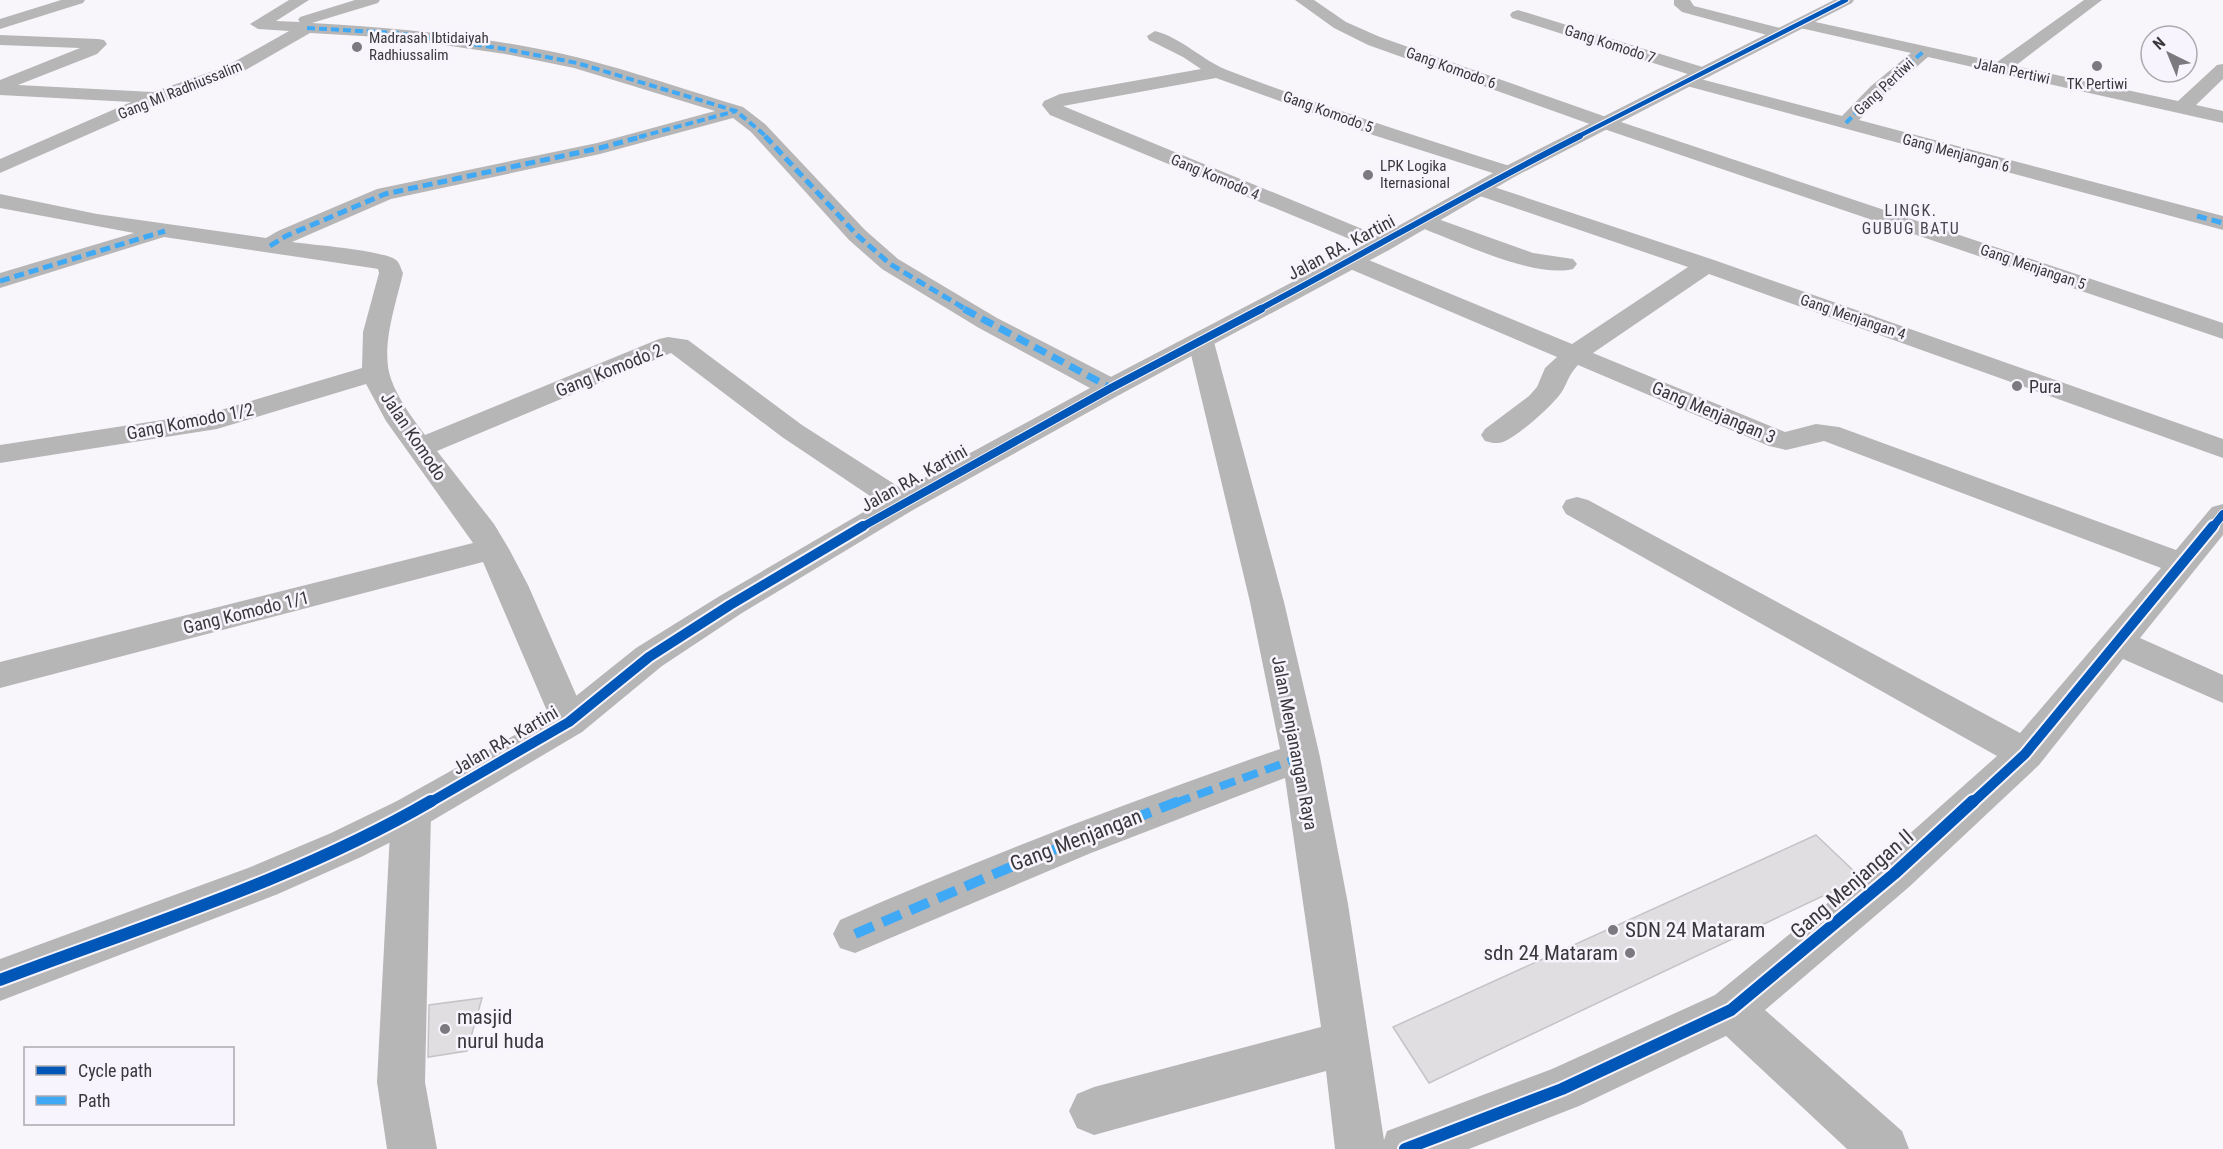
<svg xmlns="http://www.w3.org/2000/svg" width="2223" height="1149" font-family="'Roboto Condensed',sans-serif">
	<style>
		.building { fill: #e0dee1; stroke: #c5c3c6; stroke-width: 1.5 }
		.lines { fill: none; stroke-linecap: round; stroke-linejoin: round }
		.minor { fill: #b7b6b7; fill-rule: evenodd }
		.tertiary { fill: #b7b6b7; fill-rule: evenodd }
		.quiet-far4 { stroke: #3fa9f5; stroke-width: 4; stroke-dasharray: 8 4; stroke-linecap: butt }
		.quiet-far3 { stroke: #3fa9f5; stroke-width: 5; stroke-dasharray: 10 5; stroke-linecap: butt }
		.quiet-far2 { stroke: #3fa9f5; stroke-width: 7; stroke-dasharray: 13 7; stroke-linecap: butt }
		.quiet-far1 { stroke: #3fa9f5; stroke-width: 8; stroke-dasharray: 16 8; stroke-linecap: butt }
		.quiet { stroke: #3fa9f5; stroke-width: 10; stroke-dasharray: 20 10; stroke-linecap: butt }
		.cycleway-far4-casing { stroke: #f8f4fd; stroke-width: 7 }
		.cycleway-far3-casing { stroke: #f8f4fd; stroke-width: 8 }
		.cycleway-far2-casing { stroke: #f8f4fd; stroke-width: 10 }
		.cycleway-far1-casing { stroke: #f8f4fd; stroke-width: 14 }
		.cycleway-casing { stroke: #f8f4fd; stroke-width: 16 }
		.cycleway-far4 { stroke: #0057b8; stroke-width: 4.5 }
		.cycleway-far3 { stroke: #0057b8; stroke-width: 6 }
		.cycleway-far2 { stroke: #0057b8; stroke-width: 8 }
		.cycleway-far1 { stroke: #0057b8; stroke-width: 10 }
		.cycleway { stroke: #0057b8; stroke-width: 12 }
		.poi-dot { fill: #7c7a7e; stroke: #f8f4fd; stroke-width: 2 }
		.labels { text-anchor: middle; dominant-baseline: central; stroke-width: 5; stroke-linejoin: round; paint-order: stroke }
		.far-poi-label { font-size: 15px; fill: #3a383b; stroke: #f8f4fd; text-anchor: start }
		.far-street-label { font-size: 15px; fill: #3a383b; stroke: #f8f4fd }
		.far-neighbourhood-label { font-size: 16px; letter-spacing: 1.5px; fill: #49454c; stroke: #f8f4fd }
		.street-label { font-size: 18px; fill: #3a383b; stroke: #f8f4fd }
		.poi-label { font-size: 18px; fill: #3a383b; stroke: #f8f4fd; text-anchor: start }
		.near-street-label { font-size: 21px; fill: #3a383b; stroke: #f8f4fd }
		.near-poi-label { font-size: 21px; fill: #3a383b; stroke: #f8f4fd; text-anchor: start }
	</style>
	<rect width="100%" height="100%" fill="#f8f6fb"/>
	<g class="building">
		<path d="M1816,835L1858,875L1846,885L1429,1083L1393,1027Z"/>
		<path d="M482,998L467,1051L428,1057L429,1005Z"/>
	</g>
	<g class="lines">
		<g class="minor">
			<path d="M61,0H85L83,3L0,29V19Z"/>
			<path d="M289,0H309L276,21L300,22L298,20L300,17L355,0H380L378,3L312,23C402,28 493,37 580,58C635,72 689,91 743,107L765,124L865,230L898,259L997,318L1121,382L1125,388L1121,394L1111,396L1101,394L979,328L882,269L849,240L751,132L733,118L600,154L391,199L292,242C312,245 383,250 396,260C400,263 401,269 403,273C396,304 380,348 391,379C398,399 413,419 425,435L659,339L668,337L688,340L802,425L913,496L917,503L913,510L902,513L891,510L782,437L671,353L437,451L494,524L509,549L528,585L588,722L582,732L569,736L556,732L483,562L0,688V662L473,543L386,421L366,384L217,429L0,463V445L214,412L362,368L363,332L379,273L378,269L372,268L164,237L0,288V273L134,233L0,208V194L97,214L266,238L278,231L377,189L597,143L715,111L574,68L505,54L396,38L310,33L237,75L162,102L0,173V159L131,102L0,95V80L80,48L0,45V35L98,39L104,40L107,44L97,54L18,85L153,92L225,67L289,31L258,29L250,24Z"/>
			<path d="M1295,0H1314L1346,22L1380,37L1612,119L2223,323V339L1598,127L1368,45L1334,28Z"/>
			<path d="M1674,0H1690L1694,6L1788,30L1790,34L1782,39L1682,12L1674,5Z"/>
			<path d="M2084,0H2102L2015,66L2178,101L2217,65L2223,64V79L2196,105L2223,111V123L1928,57L1885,94L1859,120L2223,216V230L1683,85L1680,81L1683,77L1689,76L1842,116L1871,86L1911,53L1796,27L1794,24L1796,21L1802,19L1997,62Z"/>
			<path d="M1518,10L1709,69L1712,73L1709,77H1697L1512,18L1510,15L1512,12Z"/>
			<path d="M1155,31C1182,38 1202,60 1227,70C1322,106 1419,137 1516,168L1519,172L1516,176L1509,178L1502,176L1373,135L1216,78L1063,106L1389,240L1393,245L1389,250L1381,252L1050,115L1042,105L1044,101L1060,94L1201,69L1183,57L1149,40L1147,36Z"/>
			<path d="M1482,183L1714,260L2223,439V458L1709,274L1593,353L1785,432L1816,424L1839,427L2176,550L2212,507L2223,504V535L2140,638L2223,675V703L2123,659L2039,765L1909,887L1765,1010L1902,1131L1909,1149H1847L1726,1036L1579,1106L1469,1149H1335L1326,1071L1094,1135L1077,1128L1069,1111L1077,1094L1094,1087L1321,1027L1285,778L1091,853L855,953L840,948L833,934L840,920C984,857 1131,801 1280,749L1250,602L1188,342L1192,336L1201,334L1210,336L1214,342L1284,602L1320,757L1348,904L1384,1140L1387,1131L1552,1069L1715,995L1879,861L1997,756L1566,514L1562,507L1566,500L1577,497L1588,500L2020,733L2161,568L1824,441L1786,450L1769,446L1578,365C1567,377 1568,383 1561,393C1551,407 1518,436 1503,442C1496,444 1492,443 1485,441L1481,435L1485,429L1529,396L1537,387L1545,368L1557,357L1343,266L1339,261L1343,256L1351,254L1359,256L1572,344L1688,267L1474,194L1471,189L1474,184Z"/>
			<path d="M1424,214L1533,253L1573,259L1577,264L1573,269C1534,279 1455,240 1416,226L1413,221L1416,216Z"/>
			<path d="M411,797L425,801L431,813L425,1082L437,1149H387L377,1082L391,813L397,801Z"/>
		</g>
		<path class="tertiary" d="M1834,0H1854L1852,3L1516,176L1389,250L1121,394L913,510L742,613L662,666L582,732L425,825L361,857L278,894L0,1001V959L248,868L331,833L397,801L556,712L636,648L718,597L891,496L1101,382L1373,240L1502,168Z"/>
		<g class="quiet-far4">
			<path d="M307,28L396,33L505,49L577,63L736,111L767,137"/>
			<path d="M1846,123L1878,90L1923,52"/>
			<path d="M639,137L736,111"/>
		</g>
		<g class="quiet-far3">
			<path d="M765,136L857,235L890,264L967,310"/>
			<path d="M2197,216L2223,223"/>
			<path d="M270,246L286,236L385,194L600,148L644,136"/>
			<path d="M0,281L165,231"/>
		</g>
		<path class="quiet-far2" d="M964,309L1111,388"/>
		<path class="quiet-far1" d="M1175,803L1301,757"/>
		<path class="quiet" d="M855,934L1020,863L1179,801"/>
		<g class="cycleway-far4-casing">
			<path id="cycleway-far4" d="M1577,137L1846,0"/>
		</g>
		<g class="cycleway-far3-casing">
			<path id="cycleway-far3" d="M1258,310C1366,253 1471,191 1580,136"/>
		</g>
		<g class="cycleway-far2-casing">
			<g id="cycleway-far2">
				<path d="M860,528L1111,388L1261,309"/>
				<path d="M2212,528L2223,514"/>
			</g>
		</g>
		<g class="cycleway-far1-casing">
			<g id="cycleway-far1">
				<path d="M429,803L569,722L649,657L730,605L863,526"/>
				<path d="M1972,803L2025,754L2213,526"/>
			</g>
		</g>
		<g class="cycleway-casing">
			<g id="cycleway">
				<path d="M0,980C143,926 299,878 431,801"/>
				<path d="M1405,1149L1562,1089L1731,1010L1894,874L1973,801"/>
			</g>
		</g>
		<use href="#cycleway-far4" class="cycleway-far4"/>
		<use href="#cycleway-far3" class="cycleway-far3"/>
		<use href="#cycleway-far2" class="cycleway-far2"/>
		<use href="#cycleway-far1" class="cycleway-far1"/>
		<use href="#cycleway" class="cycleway"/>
	</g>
	<g class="poi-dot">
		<circle cx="357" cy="47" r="6"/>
		<circle cx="2097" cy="66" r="6"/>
		<circle cx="1368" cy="175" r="6"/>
		<circle cx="2017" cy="386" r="6"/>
		<circle cx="1613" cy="930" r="6"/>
		<circle cx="1630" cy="953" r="6"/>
		<circle cx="445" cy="1029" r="6"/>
	</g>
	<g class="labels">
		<g class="far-poi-label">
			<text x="369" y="38">Madrasah Ibtidaiyah<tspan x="369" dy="17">Radhiussalim</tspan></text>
			<text x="2097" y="84" text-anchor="middle">TK Pertiwi</text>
			<text x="1380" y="166">LPK Logika<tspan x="1380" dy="17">Iternasional</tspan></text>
		</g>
		<g class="far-street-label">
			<text transform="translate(1610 44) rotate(18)">Gang Komodo 7</text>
			<text transform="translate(1451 68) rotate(20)">Gang Komodo 6</text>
			<text transform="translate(2012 71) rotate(12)">Jalan Pertiwi</text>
			<text transform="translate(1884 87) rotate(-43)">Gang Pertiwi</text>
			<text transform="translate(180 90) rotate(-22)">Gang MI Radhiussalim</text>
			<text transform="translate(1328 112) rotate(20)">Gang Komodo 5</text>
			<text transform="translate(1956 153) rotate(15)">Gang Menjangan 6</text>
			<text transform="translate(1215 177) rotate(23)">Gang Komodo 4</text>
			<text transform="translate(2033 267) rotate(19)">Gang Menjangan 5</text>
			<text transform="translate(1853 317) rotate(19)">Gang Menjangan 4</text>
		</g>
		<g class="far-neighbourhood-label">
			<text x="1911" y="210">LINGK.<tspan x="1911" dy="18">GUBUG BATU</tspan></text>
		</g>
		<g class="street-label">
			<text transform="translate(1341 247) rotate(-28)">Jalan RA. Kartini</text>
			<text transform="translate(609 370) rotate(-22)">Gang Komodo 2</text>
			<text transform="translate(1714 412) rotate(23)">Gang Menjangan 3</text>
			<text transform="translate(190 421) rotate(-11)">Gang Komodo 1/2</text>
			<text transform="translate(414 436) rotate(56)">Jalan Komodo</text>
			<text transform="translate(914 478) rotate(-29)">Jalan RA. Kartini</text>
			<text transform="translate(246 612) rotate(-14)">Gang Komodo 1/1</text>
			<text transform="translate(505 740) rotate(-30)">Jalan RA. Kartini</text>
			<text transform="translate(1295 743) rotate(79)">Jalan Menjanangan Raya</text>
		</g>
		<g class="poi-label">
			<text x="2029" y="386">Pura</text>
		</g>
		<g class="near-street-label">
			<text transform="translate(1076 840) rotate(-21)">Gang Menjangan</text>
			<text transform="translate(1852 884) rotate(-41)">Gang Menjangan II</text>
		</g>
		<g class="near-poi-label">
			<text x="1625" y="930">SDN 24 Mataram</text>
			<text x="1618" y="953" text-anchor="end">sdn 24 Mataram</text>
			<text x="457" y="1017">masjid<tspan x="457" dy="24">nurul huda</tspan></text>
		</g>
	</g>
	<rect x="24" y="1047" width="210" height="78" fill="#f8f4fd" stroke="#aca9af" stroke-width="1.5"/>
	<rect x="36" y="1066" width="30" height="9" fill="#0057b8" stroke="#aca9af" stroke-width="1.5"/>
	<text x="78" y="1077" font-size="18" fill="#3a383b">Cycle path</text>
	<rect x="36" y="1096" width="30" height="9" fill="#3fa9f5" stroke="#aca9af" stroke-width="1.5"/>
	<text x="78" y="1107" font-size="18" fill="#3a383b">Path</text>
	<g transform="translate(2169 54) rotate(317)"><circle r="28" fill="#f8f4fd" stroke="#aca9af" stroke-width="1.5"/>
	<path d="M0-4.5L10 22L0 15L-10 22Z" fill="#7c7a7e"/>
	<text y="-9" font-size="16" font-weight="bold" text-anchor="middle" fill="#3a383b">N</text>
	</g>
</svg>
